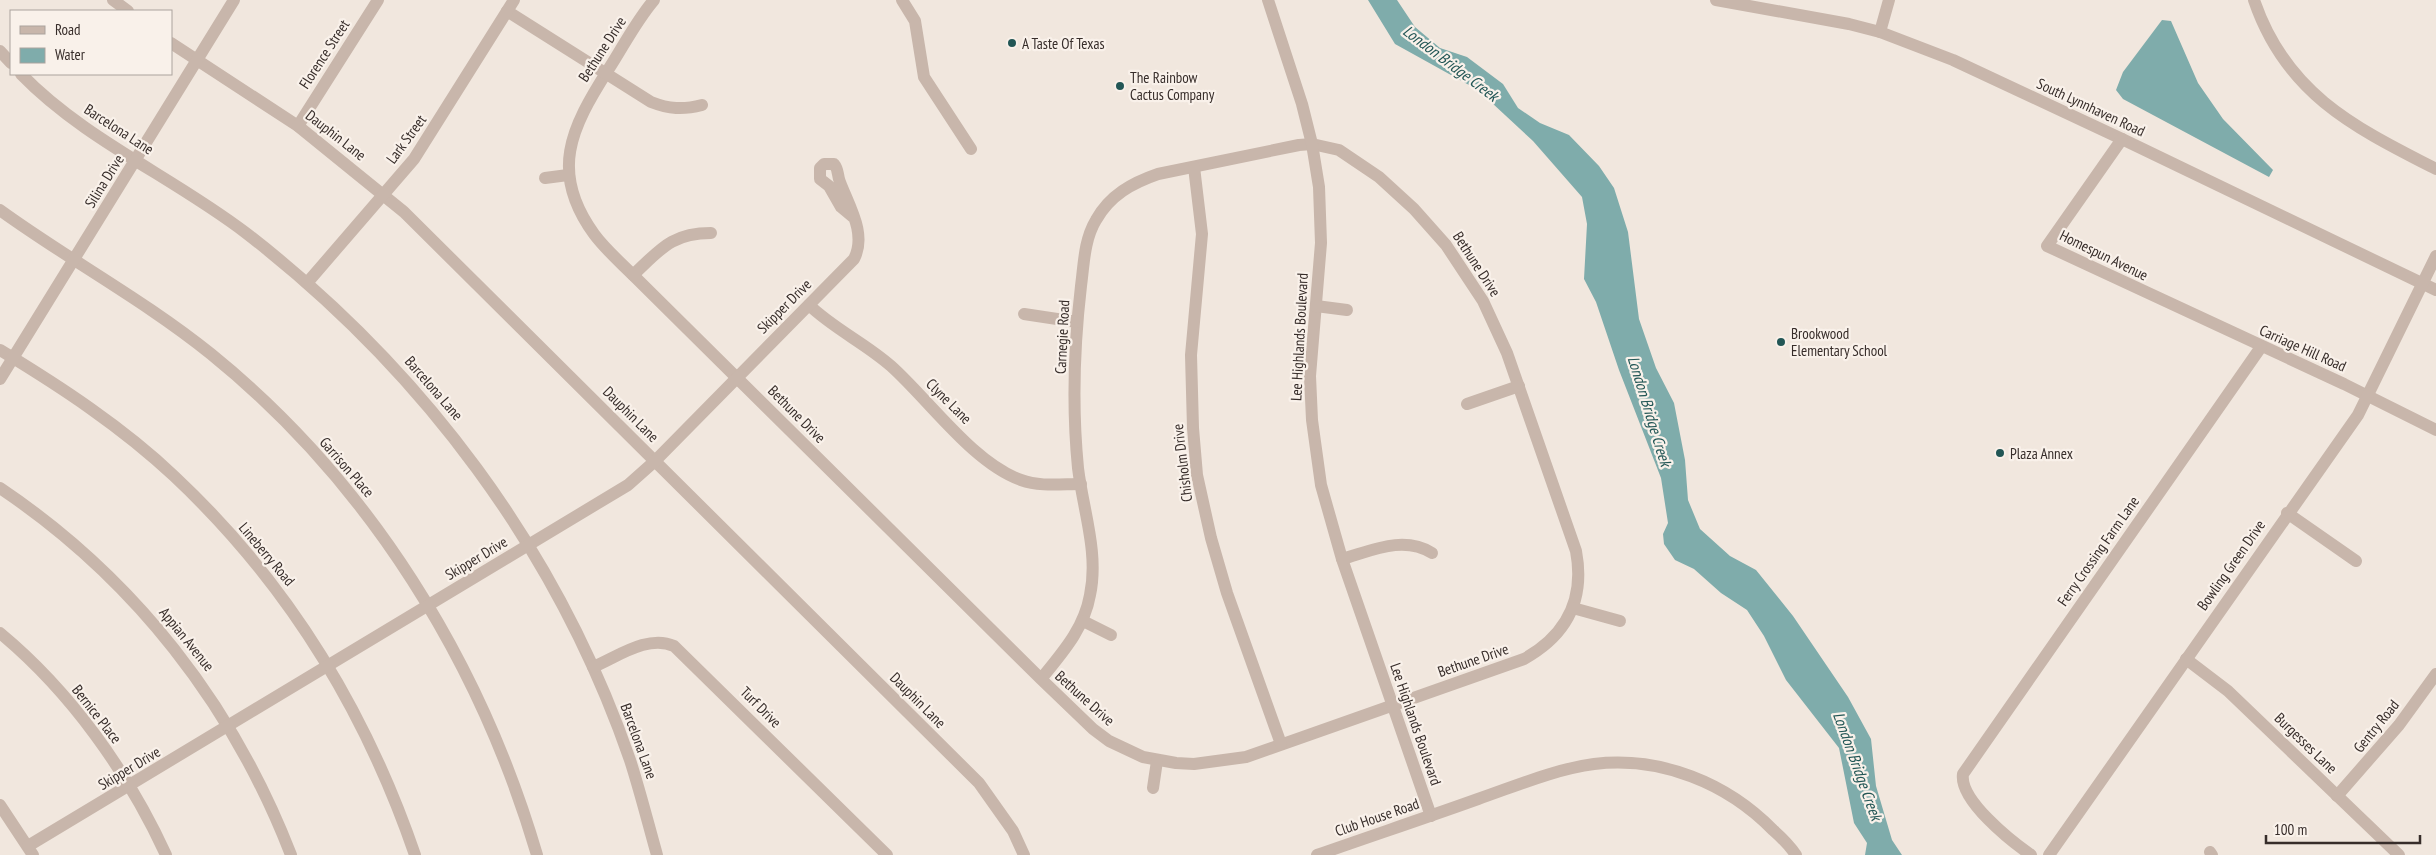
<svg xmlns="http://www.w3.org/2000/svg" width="2436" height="855" font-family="'PT Sans Narrow',sans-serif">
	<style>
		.water { fill: #7facab }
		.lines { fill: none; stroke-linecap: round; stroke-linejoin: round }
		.minor { stroke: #c8b6ab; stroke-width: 12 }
		.poi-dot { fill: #225655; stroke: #f9f1ea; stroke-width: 2 }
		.labels { text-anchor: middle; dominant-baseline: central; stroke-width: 4.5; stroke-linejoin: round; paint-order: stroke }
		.poi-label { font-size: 15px; fill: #372d2a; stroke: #f9f1ea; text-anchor: start }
		.street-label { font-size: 15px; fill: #372d2a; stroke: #f9f1ea }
		.water-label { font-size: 16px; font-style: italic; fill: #225655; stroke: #f9f1ea }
	</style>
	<rect width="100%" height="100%" fill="#f1e7de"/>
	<g class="water">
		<path d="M1368,0H1397L1415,27L1440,48L1467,57L1503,84L1518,108L1540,123L1569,135L1599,166L1614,188L1628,232L1639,319L1656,368L1674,403L1685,460L1688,500L1700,529L1730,556L1756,570L1793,616L1848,697L1871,739L1876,786L1892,840L1902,855H1865L1867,843L1854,823L1839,748L1786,680L1764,636L1747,610L1721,593L1694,569L1675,560L1664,544L1663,534L1668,523L1661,478L1619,370L1596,302L1584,279L1587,224L1582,197L1533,141L1478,90L1395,44Z"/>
		<path d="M2162,20L2171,21L2198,83L2223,119L2273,170L2269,177L2123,99L2116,90L2123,72Z"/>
	</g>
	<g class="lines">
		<g class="minor">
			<path d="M113,0L128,11"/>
			<path d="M654,0C636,21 623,47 608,70C571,128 549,172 594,234C605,249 620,262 633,275L1041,679L1093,729L1109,741L1143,757L1176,763L1194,764L1246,757L1524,659C1567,635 1585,599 1576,551L1507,353L1483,301L1446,245L1414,209L1379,177L1339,150L1312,144L1299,145L1158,174C1132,183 1110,195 1096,220C1084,240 1084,264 1081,286C1074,346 1072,407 1078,468C1083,510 1099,553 1090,595C1084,629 1062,653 1041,679"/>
			<path d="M902,0L915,21L924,77L971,149"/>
			<path d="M1268,0L1302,104L1312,144L1319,187L1321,243L1310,376L1312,420L1321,485L1342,559L1431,816"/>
			<path d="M1716,0L1849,24L1880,32L1953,60L2122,139L2436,290"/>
			<path d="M2254,0C2286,94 2354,127 2436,169"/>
			<path d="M507,11L651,102C669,109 683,110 702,105"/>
			<path d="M1880,32L1889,0"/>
			<path d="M171,43L298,126L404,212L979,783L1013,831L1024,855"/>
			<path d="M0,51L11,63"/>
			<path d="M21,74C85,140 173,177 246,233C422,369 557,549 630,760C640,791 648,823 657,855"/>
			<path d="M298,126L378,0"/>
			<path d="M2122,139L2047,246L2344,384L2436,430"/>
			<path d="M1194,167L1202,234L1191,355L1193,428L1197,475L1211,538L1227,593L1281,744"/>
			<path d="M545,178L568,175"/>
			<path d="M0,210C69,260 144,300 211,354C369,482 480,661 537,855"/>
			<path d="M633,275C660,250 671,233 711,233"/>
			<path d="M307,283L414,159L514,0"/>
			<path d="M809,305C834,329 865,343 891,366C929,400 973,463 1021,480C1040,487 1061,484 1081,484"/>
			<path d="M1316,306L1347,310"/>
			<path d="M1024,314L1077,322"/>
			<path d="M0,350C61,387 122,427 174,476C287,582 365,709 415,855"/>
			<path d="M0,379L234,0"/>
			<path d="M1467,404L1519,386"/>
			<path d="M0,488C134,578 233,705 291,855"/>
			<path d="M2287,513L2356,561"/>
			<path d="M1342,559C1371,551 1403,535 1432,553"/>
			<path d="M1573,608L1620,621"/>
			<path d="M1083,621L1111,635"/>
			<path d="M0,633C70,691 128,772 166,855"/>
			<path d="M2186,659L2228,691L2399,855"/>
			<path d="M593,667C617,657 648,634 674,646L887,855"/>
			<path d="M1153,788L1157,761"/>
			<path d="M2337,796L2399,725L2436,674"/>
			<path d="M0,805L33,855"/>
			<path d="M28,846L628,485L655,461L854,259C867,234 849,206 840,182C837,175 839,170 834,164H824L820,168V179L829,186L841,207L853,217"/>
			<path d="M2210,852L2212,855"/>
			<path d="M1317,855C1371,836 1425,818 1478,799C1516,786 1555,769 1594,764C1661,756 1727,783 1773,830C1781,837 1790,846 1796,855"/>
			<path d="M2031,855C2011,841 1959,800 1963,774L2261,347"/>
			<path d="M2049,855L2358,415L2436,256"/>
		</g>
	</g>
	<g class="poi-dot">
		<circle cx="1012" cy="43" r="5"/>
		<circle cx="1120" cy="86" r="5"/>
		<circle cx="1781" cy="342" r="5"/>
		<circle cx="2000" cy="453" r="5"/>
	</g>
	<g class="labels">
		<g class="poi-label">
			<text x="1022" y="43">A Taste Of Texas</text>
			<text x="1130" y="77">The Rainbow<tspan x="1130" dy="17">Cactus Company</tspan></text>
			<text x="1791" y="333">Brookwood<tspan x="1791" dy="17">Elementary School</tspan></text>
			<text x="2010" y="453">Plaza Annex</text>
		</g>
		<g class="street-label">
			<text transform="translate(602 49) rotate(-57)">Bethune Drive</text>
			<text transform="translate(324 54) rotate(-57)">Florence Street</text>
			<text transform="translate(2091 107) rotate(25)">South Lynnhaven Road</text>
			<text transform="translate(119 129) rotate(33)">Barcelona Lane</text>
			<text transform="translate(336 135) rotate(38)">Dauphin Lane</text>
			<text transform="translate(406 139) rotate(-54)">Lark Street</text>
			<text transform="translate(104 181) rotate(-58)">Silina Drive</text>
			<text transform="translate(2104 255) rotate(26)">Homespun Avenue</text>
			<text transform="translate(1477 264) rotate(57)">Bethune Drive</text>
			<text transform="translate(784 306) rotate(-45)">Skipper Drive</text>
			<text transform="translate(1062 337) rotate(-87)">Carnegie Road</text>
			<text transform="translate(1299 337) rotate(-87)">Lee Highlands Boulevard</text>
			<text transform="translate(2303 348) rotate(24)">Carriage Hill Road</text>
			<text transform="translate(434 388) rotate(49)">Barcelona Lane</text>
			<text transform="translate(949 401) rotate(45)">Clyne Lane</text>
			<text transform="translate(631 414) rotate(45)">Dauphin Lane</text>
			<text transform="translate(797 414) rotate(45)">Bethune Drive</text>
			<text transform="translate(1182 463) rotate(-97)">Chisholm Drive</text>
			<text transform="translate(347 467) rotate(49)">Garrison Place</text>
			<text transform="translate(2098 551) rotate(-55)">Ferry Crossing Farm Lane</text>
			<text transform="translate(267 554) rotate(50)">Lineberry Road</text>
			<text transform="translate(476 558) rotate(-31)">Skipper Drive</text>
			<text transform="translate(2231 565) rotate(-55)">Bowling Green Drive</text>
			<text transform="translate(187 639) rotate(51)">Appian Avenue</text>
			<text transform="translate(1473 660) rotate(-19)">Bethune Drive</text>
			<text transform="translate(1085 698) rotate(42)">Bethune Drive</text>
			<text transform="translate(918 700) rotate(45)">Dauphin Lane</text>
			<text transform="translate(761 707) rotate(45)">Turf Drive</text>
			<text transform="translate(97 714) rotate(52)">Bernice Place</text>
			<text transform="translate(1416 724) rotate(71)">Lee Highlands Boulevard</text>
			<text transform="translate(2376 726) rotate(-51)">Gentry Road</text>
			<text transform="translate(639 741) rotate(70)">Barcelona Lane</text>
			<text transform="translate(2306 743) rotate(44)">Burgesses Lane</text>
			<text transform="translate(129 768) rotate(-31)">Skipper Drive</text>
			<text transform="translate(1377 817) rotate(-19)">Club House Road</text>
		</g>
		<g class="water-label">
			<text transform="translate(1451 63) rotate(37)">London Bridge Creek</text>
			<text transform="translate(1650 411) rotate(73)">London Bridge Creek</text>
			<text transform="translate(1858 766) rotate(70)">London Bridge Creek</text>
		</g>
	</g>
	<rect x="10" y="10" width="162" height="65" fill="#f9f1ea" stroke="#aba39d"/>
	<rect x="20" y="26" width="25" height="8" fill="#c8b6ab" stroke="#aba39d"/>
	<text x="55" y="35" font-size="15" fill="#372d2a">Road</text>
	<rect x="20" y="48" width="25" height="15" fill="#7facab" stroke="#aba39d"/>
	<text x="55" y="60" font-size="15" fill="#372d2a">Water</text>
	<path d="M2266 835v8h154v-8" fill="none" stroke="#372d2a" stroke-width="2.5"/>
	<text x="2274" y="835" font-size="15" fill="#372d2a" stroke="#f9f1ea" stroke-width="4" paint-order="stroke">100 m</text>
</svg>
